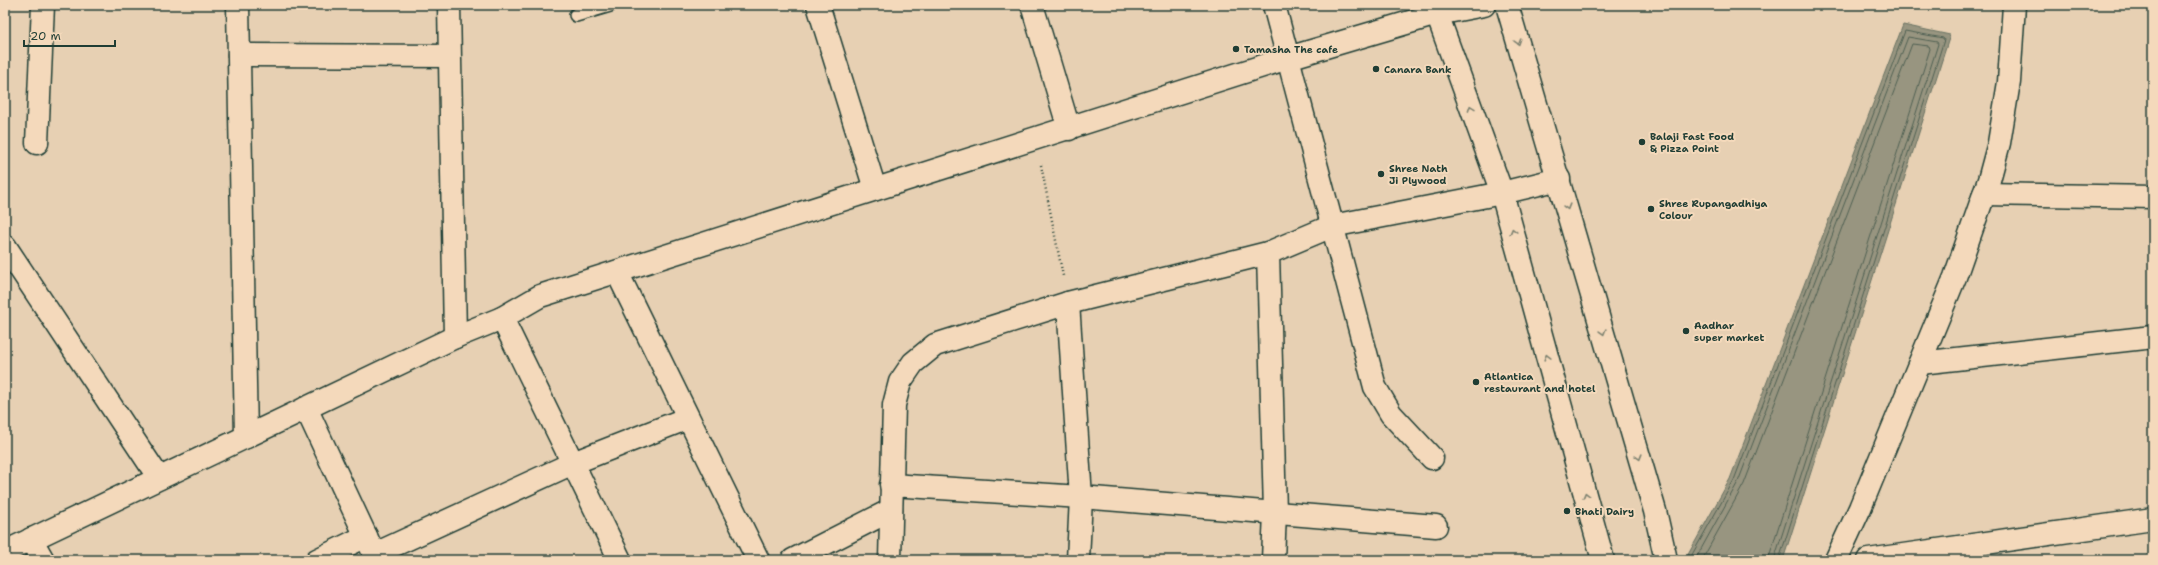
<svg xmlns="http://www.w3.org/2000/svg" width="2158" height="565" font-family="'Shantell Sans',sans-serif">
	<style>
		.water { fill: #989580; stroke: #687262 }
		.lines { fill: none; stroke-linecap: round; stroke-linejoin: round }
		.shore { stroke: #4f6052; stroke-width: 1 }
		.service-casing { stroke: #1f3d34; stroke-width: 16 }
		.minor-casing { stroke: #1f3d34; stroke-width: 25 }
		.tertiary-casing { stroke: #1f3d34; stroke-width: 25 }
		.path { stroke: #1f3d34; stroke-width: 2.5; stroke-dasharray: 1 3; stroke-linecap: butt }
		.service { stroke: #f4d9bb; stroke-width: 13 }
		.minor { stroke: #f4d9bb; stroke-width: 22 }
		.tertiary { stroke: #f4d9bb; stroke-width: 22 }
		.oneway { stroke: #7f8371 }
		.poi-dot { fill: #1f3d34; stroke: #f4d9bb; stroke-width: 1.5 }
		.labels { text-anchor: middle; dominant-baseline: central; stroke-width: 4; stroke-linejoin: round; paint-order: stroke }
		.poi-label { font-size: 10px; font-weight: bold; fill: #1f3d34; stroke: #f4d9bb; text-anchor: start }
	</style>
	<rect width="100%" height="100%" fill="#e7d0b3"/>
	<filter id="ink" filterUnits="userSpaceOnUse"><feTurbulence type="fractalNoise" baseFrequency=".025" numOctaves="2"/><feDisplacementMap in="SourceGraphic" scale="8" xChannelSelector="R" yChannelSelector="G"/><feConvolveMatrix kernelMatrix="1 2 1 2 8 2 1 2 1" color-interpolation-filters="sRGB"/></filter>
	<g filter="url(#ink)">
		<path class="water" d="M1903,25L1950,35L1783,560H1685L1730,479Z"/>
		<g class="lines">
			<g class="shore">
				<path d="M1689,560L1734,480L1905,31L1943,38L1944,40L1779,560"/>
				<path d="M1695,560L1738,482L1908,37L1937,42L1938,44L1774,560"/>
				<path d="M1702,560L1744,484L1912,44L1929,46L1930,49L1768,560"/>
			</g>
			<g class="service-casing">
				<path id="service" d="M576,15L610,5"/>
			</g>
			<g class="minor-casing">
				<g id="minor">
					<path d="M238,5L246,437"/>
					<path d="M449,5L455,337"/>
					<path d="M818,5L875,189"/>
					<path d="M1032,5L1069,129"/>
					<path d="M1274,5L1375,387L1391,414L1432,458"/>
					<path d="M239,55L449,56"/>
					<path d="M37,143L43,5"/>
					<path d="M1984,194L2153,197"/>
					<path d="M5,246L159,478"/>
					<path d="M617,272L758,560"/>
					<path d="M1068,303L1081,497L1078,560"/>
					<path d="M502,318L620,560"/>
					<path d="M1920,363L2153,337"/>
					<path d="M306,408L377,560"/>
					<path d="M891,485L1081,497L1436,526"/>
					<path d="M31,539L43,560"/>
					<path d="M5,552L455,337L502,318L540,296L1288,58L1437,14L1484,5"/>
					<path d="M375,554L573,463L688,418"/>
					<path d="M317,560L366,536"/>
					<path d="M793,560L891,510"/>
					<path d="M890,560L894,405L900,382L913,363L935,345L1068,303L1268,253"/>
					<path d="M1273,560L1275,512L1268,253L1332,226L1502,193L1559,179"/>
					<path d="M1836,560L1860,508L1955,277L1989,180L1999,143L2009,82L2014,5"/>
					<path d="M1868,560L2153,519"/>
				</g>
			</g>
			<g class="tertiary-casing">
				<g id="tertiary">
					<path d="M1436,5L1437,14L1502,193L1603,560"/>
					<path d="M1507,5L1655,511L1666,560"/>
				</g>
			</g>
			<path class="path" d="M1041,165L1063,276"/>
			<use href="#service" class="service"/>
			<use href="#minor" class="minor"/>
			<use href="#tertiary" class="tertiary"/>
		</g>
		<defs><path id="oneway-chevron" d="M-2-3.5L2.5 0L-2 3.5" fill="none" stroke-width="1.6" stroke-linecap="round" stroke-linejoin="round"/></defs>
		<g class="oneway">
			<use href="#oneway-chevron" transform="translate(1518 42) rotate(73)"/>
			<use href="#oneway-chevron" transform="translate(1471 108) rotate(-110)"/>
			<use href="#oneway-chevron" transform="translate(1567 207) rotate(74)"/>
			<use href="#oneway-chevron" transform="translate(1513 231) rotate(-105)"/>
			<use href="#oneway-chevron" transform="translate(1603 332) rotate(74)"/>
			<use href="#oneway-chevron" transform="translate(1547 357) rotate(-105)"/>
			<use href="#oneway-chevron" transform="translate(1639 457) rotate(74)"/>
			<use href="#oneway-chevron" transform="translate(1586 495) rotate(-105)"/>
		</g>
	</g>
	<g class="poi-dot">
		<circle cx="1236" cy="49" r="4"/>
		<circle cx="1376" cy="69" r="4"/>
		<circle cx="1642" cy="142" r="4"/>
		<circle cx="1381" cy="174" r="4"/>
		<circle cx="1651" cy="209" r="4"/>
		<circle cx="1686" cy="331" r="4"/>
		<circle cx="1476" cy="382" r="4"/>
		<circle cx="1567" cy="511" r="4"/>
	</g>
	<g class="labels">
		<g class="poi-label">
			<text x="1244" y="49">Tamasha The cafe</text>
			<text x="1384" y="69">Canara Bank</text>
			<text x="1650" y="136">Balaji Fast Food<tspan x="1650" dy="12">&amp; Pizza Point</tspan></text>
			<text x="1389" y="168">Shree Nath<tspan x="1389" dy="12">Ji Plywood</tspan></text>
			<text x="1659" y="203">Shree Rupangadhiya<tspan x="1659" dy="12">Colour</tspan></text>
			<text x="1694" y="325">Aadhar<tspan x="1694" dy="12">super market</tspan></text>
			<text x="1484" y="376">Atlantica<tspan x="1484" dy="12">restaurant and hotel</tspan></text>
			<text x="1575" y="511">Bhati Dairy</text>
		</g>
	</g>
	<rect width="2158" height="565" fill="none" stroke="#f4d9bb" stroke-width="20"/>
	<rect x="10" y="10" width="2138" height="545" fill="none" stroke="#1f3d34" stroke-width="1.5" filter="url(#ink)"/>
	<path d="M24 40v6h91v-6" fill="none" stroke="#1f3d34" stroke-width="2"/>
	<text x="30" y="40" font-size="12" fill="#1f3d34" stroke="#f4d9bb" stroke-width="3" paint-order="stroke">20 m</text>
</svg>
